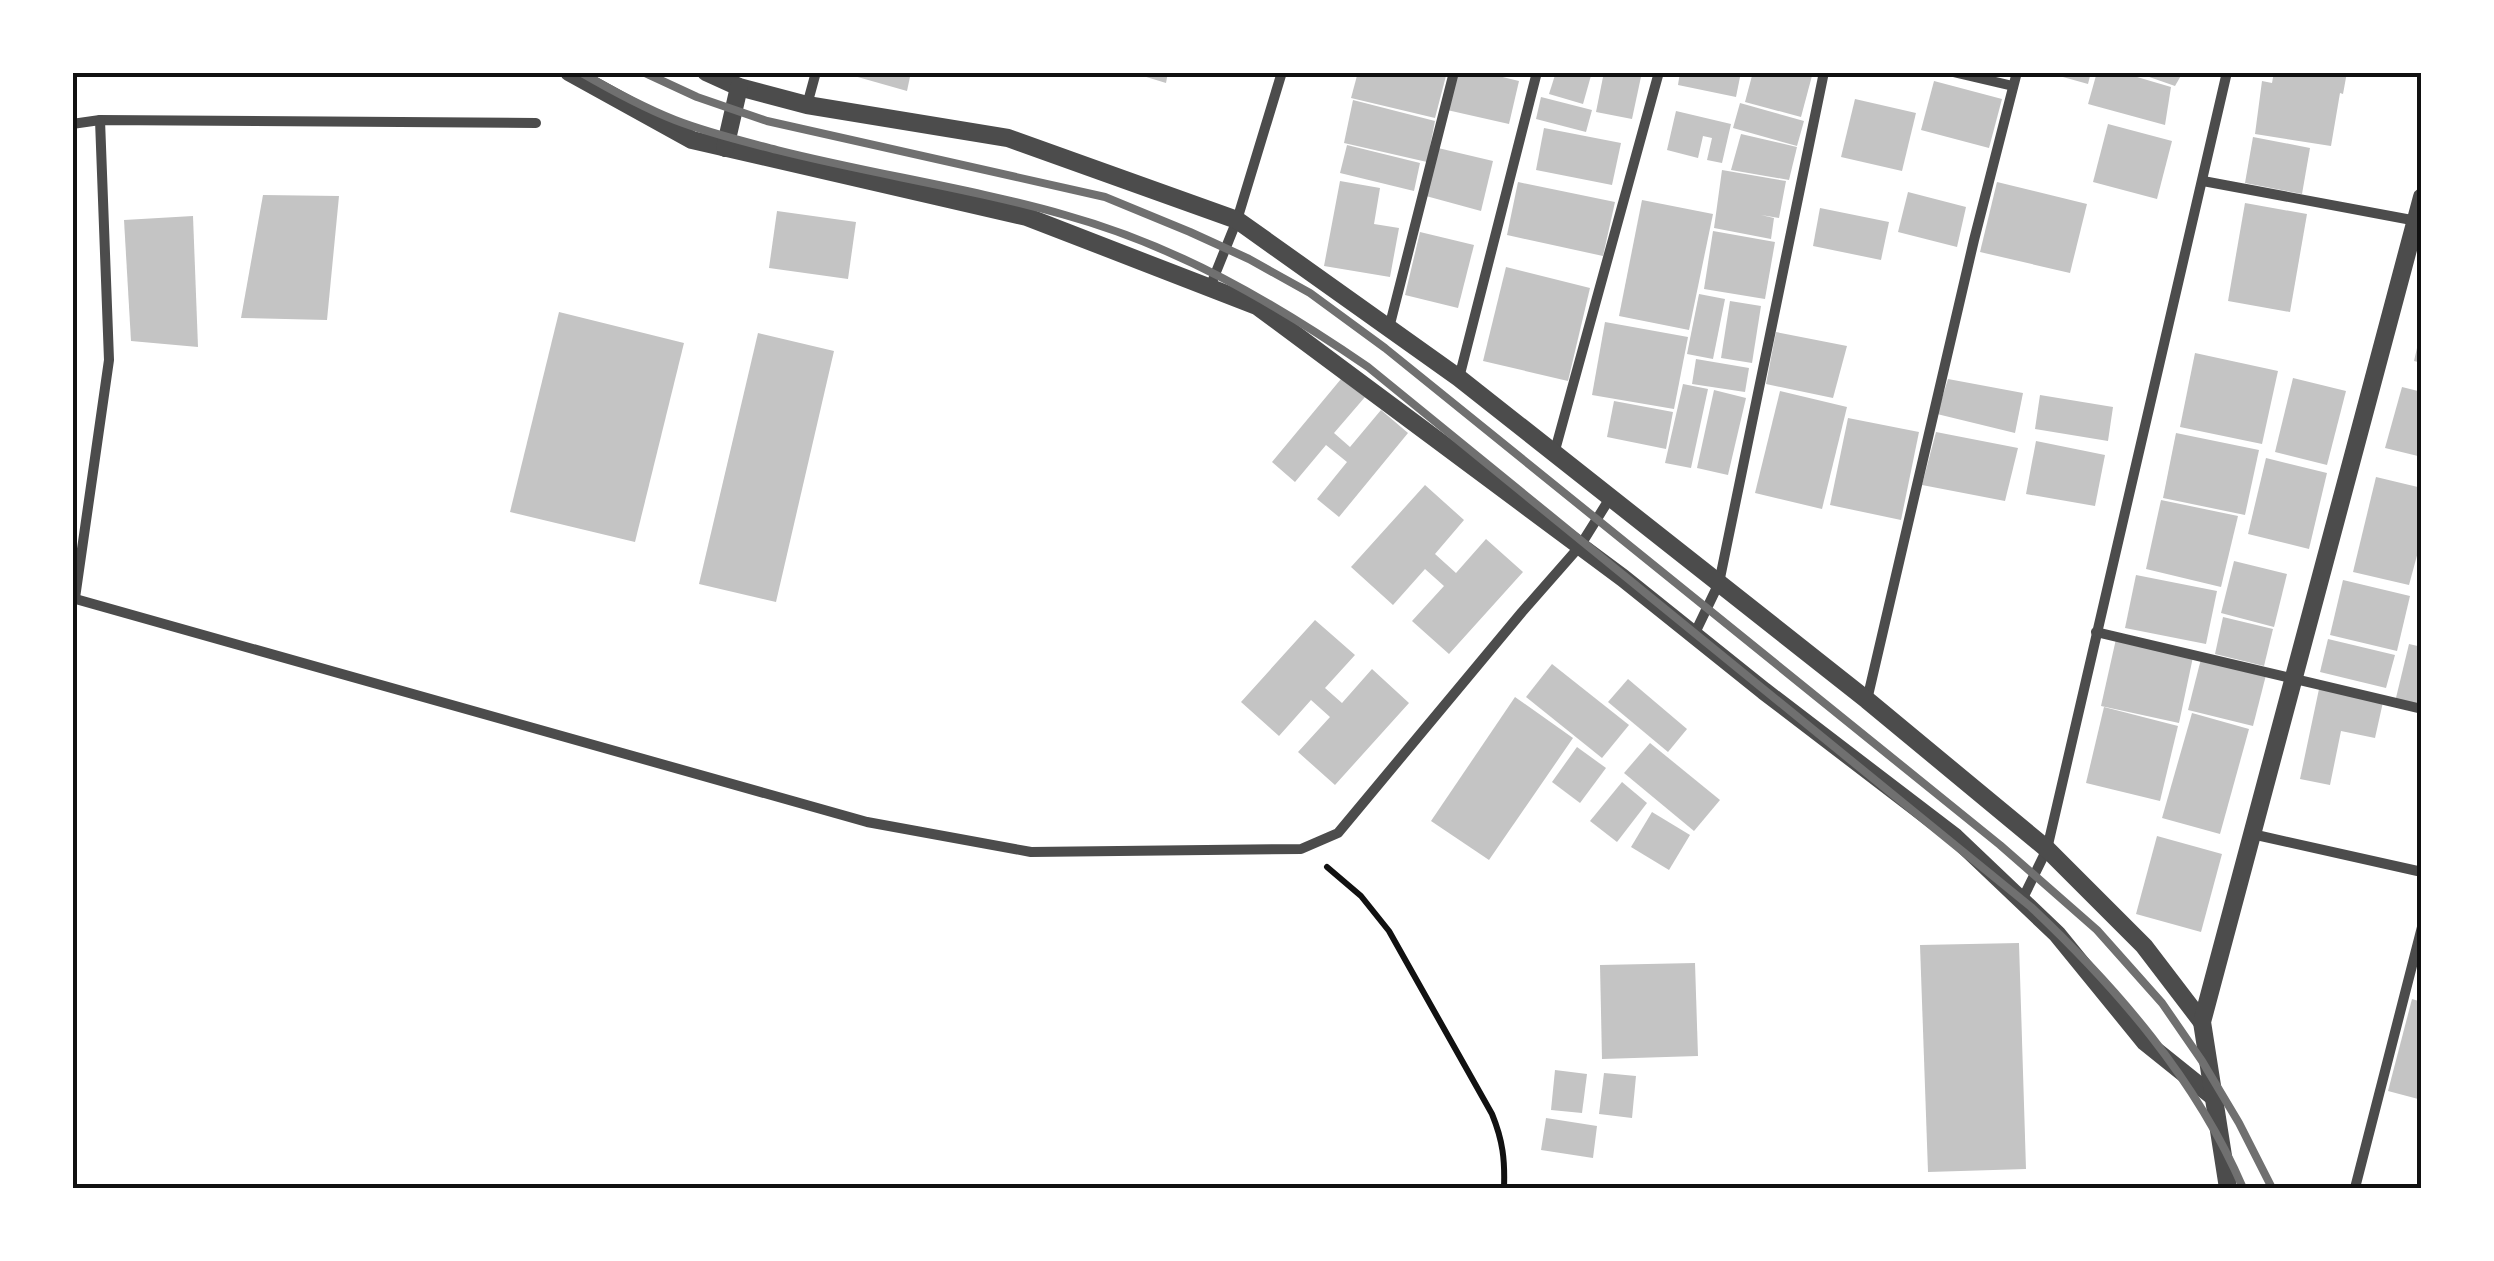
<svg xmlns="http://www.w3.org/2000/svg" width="2494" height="1261" font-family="'DM Sans',sans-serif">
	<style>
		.building { fill: #c4c4c4 }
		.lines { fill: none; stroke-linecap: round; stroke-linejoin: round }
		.path { stroke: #111; stroke-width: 6 }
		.minor { stroke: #4c4c4c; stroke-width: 10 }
		.tertiary { stroke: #4c4c4c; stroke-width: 18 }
		.rail { stroke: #707070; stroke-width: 8 }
		.neatline { fill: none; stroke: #111; stroke-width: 4 }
	</style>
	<rect width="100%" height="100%" fill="#fff"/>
	<g class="building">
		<path d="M840,72H911L907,91Z"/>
		<path d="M1130,72H1168L1166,83Z"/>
		<path d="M1358,72H1447L1435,118L1351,98Z"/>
		<path d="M1456,72H1482L1519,81L1509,124L1447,110Z"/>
		<path d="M1556,72H1592L1583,104L1549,94Z"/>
		<path d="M1604,72H1642L1632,119L1596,112Z"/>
		<path d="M1680,72H1741L1736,97L1678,85Z"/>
		<path d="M1753,72H1813L1801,117L1745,102Z"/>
		<path d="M2045,72H2091L2088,84Z"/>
		<path d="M2097,72H2120L2171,87L2165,125L2088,104Z"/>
		<path d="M2135,72H2183L2175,86Z"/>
		<path d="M2274,72H2347L2343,94L2340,93L2331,146L2255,134L2262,81L2272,83Z"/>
		<path d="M1934,81L2002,99L1989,148L1921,130Z"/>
		<path d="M1541,97L1592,110L1586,132L1536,119Z"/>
		<path d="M1855,99L1916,113L1902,171L1841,157Z"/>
		<path d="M1353,100L1435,121L1427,162L1344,143Z"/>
		<path d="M1740,103L1804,121L1797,146L1733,128Z"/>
		<path d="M1676,111L1731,124L1722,163L1707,160L1712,138L1703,136L1698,158L1667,150Z"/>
		<path d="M2108,124L2172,141L2157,199L2093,182Z"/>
		<path d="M1544,128L1621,143L1612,185L1536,170Z"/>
		<path d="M1741,134L1797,147L1789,180L1731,170Z"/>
		<path d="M2253,137L2310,148L2302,194L2245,183Z"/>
		<path d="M1347,145L1420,163L1414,191L1340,173Z"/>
		<path d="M1438,148L1493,161L1481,211L1426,196Z"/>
		<path d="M1722,170L1786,181L1779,218L1761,215L1774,218L1771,239L1714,228Z"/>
		<path d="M1340,181L1380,188L1374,224L1399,228L1390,277L1324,266Z"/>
		<path d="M1518,182L1615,202L1603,256L1507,235Z"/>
		<path d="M1997,182L2087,204L2070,273L1980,252Z"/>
		<path d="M1908,192L1966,207L1957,247L1898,232Z"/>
		<path d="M263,195L339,196L327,320L241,318Z"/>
		<path d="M1642,200L1713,214L1689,330L1619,316Z"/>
		<path d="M2245,203L2307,214L2290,312L2228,301Z"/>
		<path d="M1820,208L1889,222L1881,260L1813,246Z"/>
		<path d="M777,211L856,222L848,279L769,268Z"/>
		<path d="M193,216L198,347L131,341L124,220Z"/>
		<path d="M1713,231L1775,242L1765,299L1704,289Z"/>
		<path d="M1420,232L1474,245L1458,308L1405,295Z"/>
		<path d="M1506,267L1590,288L1568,381L1483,361Z"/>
		<path d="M1699,294L1725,299L1713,359L1687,354Z"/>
		<path d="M1730,301L1761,306L1752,363L1721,358Z"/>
		<path d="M559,312L684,343L635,542L510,512Z"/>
		<path d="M1605,322L1688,337L1674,409L1592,395Z"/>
		<path d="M1776,332L1847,346L1833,398L1766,384Z"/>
		<path d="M758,333L834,351L776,602L699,584Z"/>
		<path d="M2420,335H2422V363L2414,361Z"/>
		<path d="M2195,353L2278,371L2262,444L2180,427Z"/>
		<path d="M1696,359L1749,368L1745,392L1692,384Z"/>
		<path d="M2293,378L2346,391L2327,465L2275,452Z"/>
		<path d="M1341,379L1365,397L1334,433L1350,447L1381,410L1408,433L1339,517L1317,499L1347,462L1326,445L1295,482L1272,462Z"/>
		<path d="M1948,379L2023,393L2015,433L1937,414Z"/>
		<path d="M1683,384L1708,389L1691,468L1665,463Z"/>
		<path d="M2402,387L2422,392V457L2385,448Z"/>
		<path d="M1714,390L1746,398L1728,475L1697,468Z"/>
		<path d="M1780,391L1847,407L1822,509L1755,493Z"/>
		<path d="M2040,395L2113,407L2108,441L2035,429Z"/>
		<path d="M1614,401L1673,412L1666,449L1607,437Z"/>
		<path d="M1848,418L1919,432L1901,520L1830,505Z"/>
		<path d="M1936,432L2018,448L2005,501L1922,485Z"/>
		<path d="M2176,433L2259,450L2245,515L2163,498Z"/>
		<path d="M2036,441L2105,455L2095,506L2026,494Z"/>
		<path d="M2266,458L2327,473L2309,549L2248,534Z"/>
		<path d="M2376,477L2422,488V537L2409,585L2353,572Z"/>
		<path d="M1425,485L1464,520L1435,554L1456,573L1486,539L1523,572L1449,654L1412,621L1444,586L1425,569L1393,605L1351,567Z"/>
		<path d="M2161,500L2238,516L2221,587L2146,569Z"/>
		<path d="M2234,561L2287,574L2274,627L2221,613Z"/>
		<path d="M2136,575L2217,591L2206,644L2125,628Z"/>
		<path d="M2343,580L2410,596L2397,651L2330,635Z"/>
		<path d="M2223,617L2273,629L2264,666L2215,654Z"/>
		<path d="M1315,620L1355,655L1325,688L1342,703L1372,669L1409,703L1335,785L1298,752L1330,717L1311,700L1279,736L1241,702Z"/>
		<path d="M2116,639L2193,657L2179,723L2101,706Z"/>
		<path d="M2328,639L2395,655L2386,688L2320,672Z"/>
		<path d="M2409,644L2422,647V708L2395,702Z"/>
		<path d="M2201,659L2266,675L2253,726L2188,710Z"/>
		<path d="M1552,664L1629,725L1602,758L1526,697Z"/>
		<path d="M1628,679L1687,729L1668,752L1608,702Z"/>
		<path d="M2319,689L2383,702L2375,738L2341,731L2330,785L2300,779Z"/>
		<path d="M1515,697L1573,738L1489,860L1431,821Z"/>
		<path d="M2104,707L2178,726L2160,801L2086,783Z"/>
		<path d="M2192,713L2249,729L2220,834L2162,818Z"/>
		<path d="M1650,743L1720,800L1694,831L1624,773Z"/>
		<path d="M1577,747L1606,768L1580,803L1552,782Z"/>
		<path d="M1622,782L1647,803L1617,842L1590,821Z"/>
		<path d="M1652,812L1690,835L1669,870L1631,847Z"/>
		<path d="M2157,836L2222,854L2201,932L2136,914Z"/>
		<path d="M2019,943L2026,1169L1928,1172L1920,945Z"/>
		<path d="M1695,963L1698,1056L1602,1059L1600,965Z"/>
		<path d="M2412,999L2422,1002V1100L2388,1091Z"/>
		<path d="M1555,1070L1587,1074L1582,1113L1551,1110Z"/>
		<path d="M1604,1073L1636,1076L1632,1118L1599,1114Z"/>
		<path d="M1546,1118L1597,1126L1593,1158L1541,1150Z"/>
	</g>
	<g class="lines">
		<path class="path" d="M1327,867L1361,896L1389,931L1492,1114C1503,1141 1505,1160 1504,1188"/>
		<g class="minor">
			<path d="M1953,72L2013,86"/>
			<path d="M807,105L816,72"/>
			<path d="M72,124L100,120L536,123"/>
			<path d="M2203,181L2417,221"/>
			<path d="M1210,287L1237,220L1282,72"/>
			<path d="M1389,328L1454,72"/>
			<path d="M1459,378L1537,72"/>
			<path d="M1554,454L1659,72"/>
			<path d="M72,598L867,822L1031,852L1301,849L1338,833L1522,612L1580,546L1610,498"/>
			<path d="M75,598L109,360L100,120"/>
			<path d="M2096,632L2422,709"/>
			<path d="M1694,635L1719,583L1824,72"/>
			<path d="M1867,700L1974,240L2017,72"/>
			<path d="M2252,834L2422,872"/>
			<path d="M2022,900L2047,849L2227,72"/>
			<path d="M2355,1188L2422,927"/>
		</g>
		<g class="tertiary">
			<path d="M569,72L692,140L1027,217L1257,306L1623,578L1764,691L1955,837L2057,934L2145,1042L2216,1099"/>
			<path d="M706,72L739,87L807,105L1008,138L1237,220L1459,378L1867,700L2047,849L2144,946L2202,1022"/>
			<path d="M725,148L739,87"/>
			<path d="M2228,1188L2202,1022L2422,197"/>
		</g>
		<g class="rail">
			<path d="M580,72C611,90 642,107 675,120C708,133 743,141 777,150C872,174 970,188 1065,215C1177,246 1273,302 1368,367L2031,907C2117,988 2196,1079 2243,1188"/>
			<path d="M643,72L697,97L767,121L1105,197L1190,232L1249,259L1310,293L1385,348L2000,845L2097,930L2162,1003L2202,1061L2239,1123L2272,1188"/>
		</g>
	</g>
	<rect width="2494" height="1261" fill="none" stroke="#ffffff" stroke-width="150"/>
	<rect x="75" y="75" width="2344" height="1111" class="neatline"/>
</svg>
